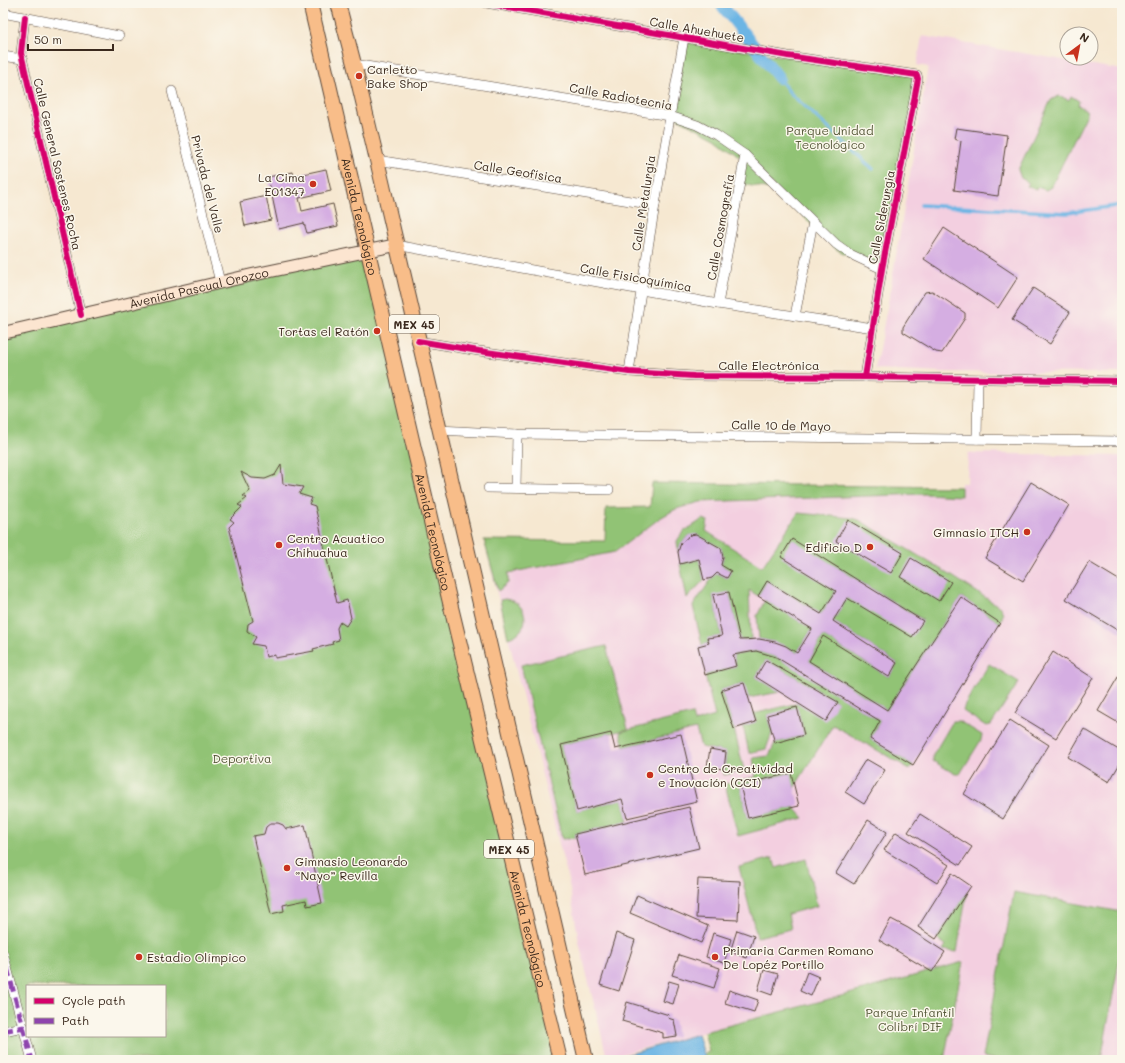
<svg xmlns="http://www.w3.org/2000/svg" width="1125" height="1063" font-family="Mali,sans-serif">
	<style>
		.built { fill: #f3cfe0 }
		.green { fill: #91c374; stroke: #667649; fill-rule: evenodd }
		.water { fill: #6cb5e4; stroke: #547081 }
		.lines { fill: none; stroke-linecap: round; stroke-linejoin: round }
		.stream { stroke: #6cb5e4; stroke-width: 3.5 }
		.canal { stroke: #6cb5e4; stroke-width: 12 }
		.building { fill: #d5aee2 }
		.street-casing { stroke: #574639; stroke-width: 10 }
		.secondary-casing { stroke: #574639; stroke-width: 14 }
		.primary-casing { stroke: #574639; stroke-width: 16 }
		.street { stroke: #fff; stroke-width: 9 }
		.secondary { stroke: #fce5d0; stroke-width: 12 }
		.primary { stroke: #f8bd89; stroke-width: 14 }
		.quiet { stroke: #8e44ad; stroke-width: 5; stroke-dasharray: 10 5; stroke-linecap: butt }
		.cycleway-casing { stroke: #fbf7ec; stroke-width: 8 }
		.cycleway { stroke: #d6006c; stroke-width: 6 }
		.poi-dot { fill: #c8321e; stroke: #fbf7ec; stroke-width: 1.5 }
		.labels { text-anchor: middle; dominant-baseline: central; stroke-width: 3; stroke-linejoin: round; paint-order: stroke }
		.shield { fill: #fbf7ec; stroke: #75685c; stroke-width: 1 }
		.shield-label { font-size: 11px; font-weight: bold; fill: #3b2a1e }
		.street-label { font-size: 12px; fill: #3b2a1e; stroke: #fbf7ec }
		.poi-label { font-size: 12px; fill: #3b2a1e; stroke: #fbf7ec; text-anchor: start }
		.park-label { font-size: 12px; fill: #555838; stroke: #fbf7ec }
	</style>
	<rect width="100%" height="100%" fill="#fbf7ec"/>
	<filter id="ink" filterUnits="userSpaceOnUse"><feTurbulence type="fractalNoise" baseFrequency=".025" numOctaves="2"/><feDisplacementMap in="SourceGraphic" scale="8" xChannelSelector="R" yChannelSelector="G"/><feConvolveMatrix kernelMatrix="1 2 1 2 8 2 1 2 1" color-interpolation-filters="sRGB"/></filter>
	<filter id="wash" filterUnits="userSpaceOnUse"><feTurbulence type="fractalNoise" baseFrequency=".012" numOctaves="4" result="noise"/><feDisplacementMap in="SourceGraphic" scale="16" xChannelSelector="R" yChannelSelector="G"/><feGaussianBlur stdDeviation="0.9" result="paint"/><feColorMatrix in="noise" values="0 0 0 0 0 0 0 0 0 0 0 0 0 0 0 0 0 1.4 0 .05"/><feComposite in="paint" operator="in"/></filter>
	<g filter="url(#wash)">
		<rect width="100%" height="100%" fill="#f6e8d1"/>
		<g class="built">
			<path d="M922,36L1122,70V373L943,372L875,369L888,303L928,67L917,65Z"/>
			<path d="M968,453L1122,456V1060H944L963,963L856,992L607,1058L579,942L569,884L484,540L605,541L606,508L650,507L652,483L961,487V483H967Z"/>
		</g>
		<g class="green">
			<path d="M686,42L917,76L880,272L836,249L770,183L771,189L740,184L744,160L716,138L671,115Z"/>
			<path d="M1059,96L1069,100L1071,96L1079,101L1078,105L1086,110L1087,114L1051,187L1046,190L1037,187L1036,190L1027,186L1029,183L1021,178L1018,170L1051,100Z"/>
			<path d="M367,250L559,1060H3V333ZM27,986H165V1036H27Z"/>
			<path d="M652,483L961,487V496L926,494L700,502L676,509L660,518L615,552L508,573V583L498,591L484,540L605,541L606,508L650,507Z"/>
			<path d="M798,513L852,518L859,520L952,576L1000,607C1004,613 1003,616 1000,623L961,597L887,710L809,661L823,636L889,677L897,663L833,621L847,598L923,620L792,540L836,591L821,614L767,581L758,596L749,590L751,639L740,640L729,592L713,596L722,636L708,638L709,643L702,645L693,606L712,578L717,573L727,578L731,571L721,565L723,557L721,548L690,535L681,543L678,552L677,541L683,532L703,519L708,521L706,531L762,567Z"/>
			<path d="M699,559L704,580L687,598L680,564Z"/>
			<path d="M505,599C530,602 532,632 508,638L500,600Z"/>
			<path d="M765,600L812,629L797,653C785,645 773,641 759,639L757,616Z"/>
			<path d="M606,646L628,729L561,745L577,811L622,799L628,821L576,834V838L562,839L521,665Z"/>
			<path d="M756,651L776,657L792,666L880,721L870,739L913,765L910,769L833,725L794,788L790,773L740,785L748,818L794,807L804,818L738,836L725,784L756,777L753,758L769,756L775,743L804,735L797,708L767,715L772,733L766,749L749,753L743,726L756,722L753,714L798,703L838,702L766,660L756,677L780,692L748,698L743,683L721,690L734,729L744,770L724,775L726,752L701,747L696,729L624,747L620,732L692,714L694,722L715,716L705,675L736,666L733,655Z"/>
			<path d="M989,664L1019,682L991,725L986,726L963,711L965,704Z"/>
			<path d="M953,721H959L982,735L981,740L960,774H955L933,761V755Z"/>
			<path d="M773,858L776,868L806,859L817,906L788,914L791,929L757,937L739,867Z"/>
			<path d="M967,891L957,952L943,950L946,945L937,939Z"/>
			<path d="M1014,892L1122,912V945L1101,1060H998L983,1057Z"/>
			<path d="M963,962L944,1060H689L709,1052L704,1032L856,992Z"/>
		</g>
		<path class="water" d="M698,1034L705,1058L697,1060H609Z"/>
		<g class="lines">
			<g class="stream">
				<path d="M779,78L790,93L873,169"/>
				<path d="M921,205L1067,213L1122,205"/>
			</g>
			<path class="canal" d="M720,3L779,78"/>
		</g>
		<g id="blocks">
			<g class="building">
				<path d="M956,128L1007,135L998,196L954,190L961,141L954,139Z"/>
				<path d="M326,169L331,191L299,198L302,211L333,204L338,226L307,233L304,223L279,229L268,177L293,172L294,176Z"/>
				<path d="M266,196L271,220L245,226L240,202Z"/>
				<path d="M944,228L1018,277L998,308L924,259Z"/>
				<path d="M1033,288L1070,312L1050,344L1012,320Z"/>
				<path d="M932,291L965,313V318L942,353L936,352L903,332V327L925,292Z"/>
				<path d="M281,465L283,484L303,487L299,494L312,498L309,504L315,506L337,603L347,600L351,618L346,626L340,622L337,628L339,640L332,642L333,644L313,649L314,651L275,658V655L266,657L264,646L252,644L256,637L247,631L248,624L253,621L229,527L234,522L230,519L242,507L238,505L247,498L243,496L250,491L241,472L252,478L265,479L275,475Z"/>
				<path d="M1031,482L1069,505L1023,581L985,558Z"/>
				<path d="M848,520L903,553L891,573L836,541Z"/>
				<path d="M696,534L721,548L723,557L721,565L731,571L727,578L717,573L712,578L704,580L699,559L680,564L678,552L681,543L690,535Z"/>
				<path d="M792,539L923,621L912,637L847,598L833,621L897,663L889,677L823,636L809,661L887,710L961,597L1000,623L913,765L870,739L880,721L776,657L756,651L733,655L736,666L705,675L698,646L709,643L707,638L722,636L713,595L729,592L740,640L759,639L775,642L786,646L797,653L812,629L758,596L767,581L821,614L836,591L781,557Z"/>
				<path d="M911,558L951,582L939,601L900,577Z"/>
				<path d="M1089,562L1122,582V633L1066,599Z"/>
				<path d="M1053,652L1093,678L1056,738L1015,713Z"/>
				<path d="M766,660L838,702L826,721L756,677Z"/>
				<path d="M1121,672L1122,673V725L1098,711Z"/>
				<path d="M744,683L756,722L734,729L721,690Z"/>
				<path d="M797,707L804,735L775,743L767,715Z"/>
				<path d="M1010,720L1049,745L1003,819L964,794Z"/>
				<path d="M1084,729L1122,752V760L1109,782L1068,757Z"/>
				<path d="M611,733L615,749L681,734L697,802L627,818L622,799L577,811L561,745Z"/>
				<path d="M710,749L726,752L724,769L707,767Z"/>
				<path d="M866,759L885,770L864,804L845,792Z"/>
				<path d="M791,773L799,806L748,818L740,785Z"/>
				<path d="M689,807L699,848L585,875L575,834Z"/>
				<path d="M920,814L972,847L960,865L908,832Z"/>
				<path d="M868,820L887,832L854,884L836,873Z"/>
				<path d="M271,823H278L283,825L286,829L305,825L322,903L307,906L306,900L283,905L284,911L271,914L253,836L264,834L266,827Z"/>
				<path d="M896,832L949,865L937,883L884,850Z"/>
				<path d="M952,873L971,886L936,939L918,927Z"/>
				<path d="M698,879L740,881L738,920L696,918Z"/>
				<path d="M637,895L708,926L701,943L630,913Z"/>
				<path d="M891,919L908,928L945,952L932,972L879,940Z"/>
				<path d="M737,930L754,936L747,958L730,952Z"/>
				<path d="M616,933L635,940L619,991L600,985Z"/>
				<path d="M713,933L731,939L724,963L706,957Z"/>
				<path d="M679,955L720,968L714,988L672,975Z"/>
				<path d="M764,970L778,974L772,995L758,990Z"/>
				<path d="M807,972L819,977L811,996L800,991Z"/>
				<path d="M669,981L679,984L673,1004L663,1001Z"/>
				<path d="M729,990L758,1000L754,1012L725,1003Z"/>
				<path d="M627,1002L669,1015L668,1018L674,1020L677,1036L663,1038V1033L622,1021Z"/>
			</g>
		</g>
	</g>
	<g filter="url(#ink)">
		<use href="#blocks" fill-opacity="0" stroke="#574639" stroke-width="1"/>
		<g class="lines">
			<g class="street-casing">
				<g id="street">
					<path d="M486,3L788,56L917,75L918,79L882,269L865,377"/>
					<path d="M3,13L119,36"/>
					<path d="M25,17L21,53L81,315"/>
					<path d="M3,56L22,59"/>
					<path d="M354,64L670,116L697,125L716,135L745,155L836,244L850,254L882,269"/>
					<path d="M172,91L220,282"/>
					<path d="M377,160L655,205"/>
					<path d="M396,245L718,304L873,328"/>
					<path d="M718,304L745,155"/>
					<path d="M795,316L813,222"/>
					<path d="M418,341L479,351L629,372L694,376L865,377L1122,381"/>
					<path d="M629,372C645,260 664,149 684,38"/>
					<path d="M439,430L517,434L1122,441"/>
					<path d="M977,439L978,379"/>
					<path d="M488,488L609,490"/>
					<path d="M516,488L517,434"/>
					<path d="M3,953L32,1060"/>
					<path d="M3,1031L24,1027"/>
				</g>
			</g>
			<g class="secondary-casing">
				<g id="secondary">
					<path id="s1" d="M3,333L252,275L396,245"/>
				</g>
			</g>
			<g class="primary-casing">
				<g id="primary">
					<path id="s2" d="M310,3L451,607L560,1060"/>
					<path d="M338,3L354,64L377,160L586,1060"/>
				</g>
			</g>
			<use href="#street" class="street"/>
			<use href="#secondary" class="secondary"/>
			<use href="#primary" class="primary"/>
			<g class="quiet">
				<path d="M3,953L32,1060"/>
				<path d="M3,1031L24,1027"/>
			</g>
			<g class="cycleway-casing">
				<g id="cycleway">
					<path d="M486,3L788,56L917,75L918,79L882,269L865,377"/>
					<path d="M25,17L21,53L81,315"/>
					<path d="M418,341L479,351L629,372L694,376L865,377L1122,381"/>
				</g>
			</g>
			<use href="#cycleway" class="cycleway"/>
		</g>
	</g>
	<g class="poi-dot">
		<circle cx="359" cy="76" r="4"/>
		<circle cx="313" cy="184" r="4"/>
		<circle cx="377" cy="331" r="4"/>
		<circle cx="1027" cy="532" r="4"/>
		<circle cx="279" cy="545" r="4"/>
		<circle cx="870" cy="547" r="4"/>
		<circle cx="650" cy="775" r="4"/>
		<circle cx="287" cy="868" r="4"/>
		<circle cx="139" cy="957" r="4"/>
		<circle cx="715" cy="957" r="4"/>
	</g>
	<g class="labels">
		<g class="shield">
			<rect x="389" y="315" width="50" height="18" rx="3"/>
			<rect x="484" y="840" width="50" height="18" rx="3"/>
		</g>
		<g class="shield-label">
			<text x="414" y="324">MEX 45</text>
			<text x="509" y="849">MEX 45</text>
		</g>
		<g class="street-label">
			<text transform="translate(697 29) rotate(10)">Calle Ahuehuete</text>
			<text transform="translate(621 96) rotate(10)">Calle Radiotecnia</text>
			<text transform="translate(58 164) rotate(77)">Calle General Sostenes Rocha</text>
			<text transform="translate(518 171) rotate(9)">Calle Geofísica</text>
			<text transform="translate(208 184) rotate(76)">Privada del Valle</text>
			<text transform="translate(643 203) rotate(-81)">Calle Metalurgia</text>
			<text stroke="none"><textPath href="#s2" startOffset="219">Avenida Tecnológico</textPath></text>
			<text transform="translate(881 217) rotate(-79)">Calle Siderurgia</text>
			<text transform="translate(720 227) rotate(-80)">Calle Cosmografía</text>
			<text transform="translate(636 277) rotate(10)">Calle Fisicoquímica</text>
			<text stroke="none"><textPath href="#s1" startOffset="201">Avenida Pascual Orozco</textPath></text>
			<text x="769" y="365">Calle Electrónica</text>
			<text transform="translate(781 425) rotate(1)">Calle 10 de Mayo</text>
			<text stroke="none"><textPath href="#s2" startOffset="543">Avenida Tecnológico</textPath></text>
			<text stroke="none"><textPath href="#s2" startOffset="951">Avenida Tecnológico</textPath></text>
		</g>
		<g class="poi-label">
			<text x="367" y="69">Carletto<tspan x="367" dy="14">Bake Shop</tspan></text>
			<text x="305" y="177" text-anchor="end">La Cima<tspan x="305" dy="14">E01347</tspan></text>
			<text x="369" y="331" text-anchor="end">Tortas el Ratón</text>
			<text x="1019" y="532" text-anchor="end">Gimnasio ITCH</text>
			<text x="287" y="538">Centro Acuatico<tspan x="287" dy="14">Chihuahua</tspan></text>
			<text x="862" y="547" text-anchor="end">Edificio D</text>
			<text x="658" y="768">Centro de Creatividad<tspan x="658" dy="14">e Inovación (CCI)</tspan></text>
			<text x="295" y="861">Gimnasio Leonardo<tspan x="295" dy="14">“Nayo” Revilla</tspan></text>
			<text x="723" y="950">Primaria Carmen Romano<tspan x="723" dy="14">De Lopéz Portillo</tspan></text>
			<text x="147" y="957">Estadio Olímpico</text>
		</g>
		<g class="park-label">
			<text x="830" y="130">Parque Unidad<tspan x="830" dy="14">Tecnológico</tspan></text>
			<text x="242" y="758">Deportiva</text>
			<text x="910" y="1012">Parque Infantil<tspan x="910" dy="14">Colibrí DIF</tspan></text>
		</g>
	</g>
	<rect width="1125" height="1063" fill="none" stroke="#fbf7ec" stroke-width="16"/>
	<rect x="26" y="985" width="140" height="52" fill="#fbf7ec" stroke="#aea59a"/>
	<rect x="34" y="998" width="20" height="6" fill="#d6006c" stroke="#aea59a"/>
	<text x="62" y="1005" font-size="12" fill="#3b2a1e">Cycle path</text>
	<rect x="34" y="1018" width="20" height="6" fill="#8e44ad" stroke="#aea59a"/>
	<text x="62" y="1025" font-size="12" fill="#3b2a1e">Path</text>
	<g transform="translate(1079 46) rotate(32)"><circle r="19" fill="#fbf7ec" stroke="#aea59a"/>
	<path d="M0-3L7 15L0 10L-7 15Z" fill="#c8321e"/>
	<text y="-6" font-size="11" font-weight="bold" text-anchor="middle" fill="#3b2a1e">N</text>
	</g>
	<path d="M28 44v6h85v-6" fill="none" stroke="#3b2a1e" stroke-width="2"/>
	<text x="34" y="44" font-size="12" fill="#3b2a1e" stroke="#fbf7ec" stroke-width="3" paint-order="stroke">50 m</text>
</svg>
